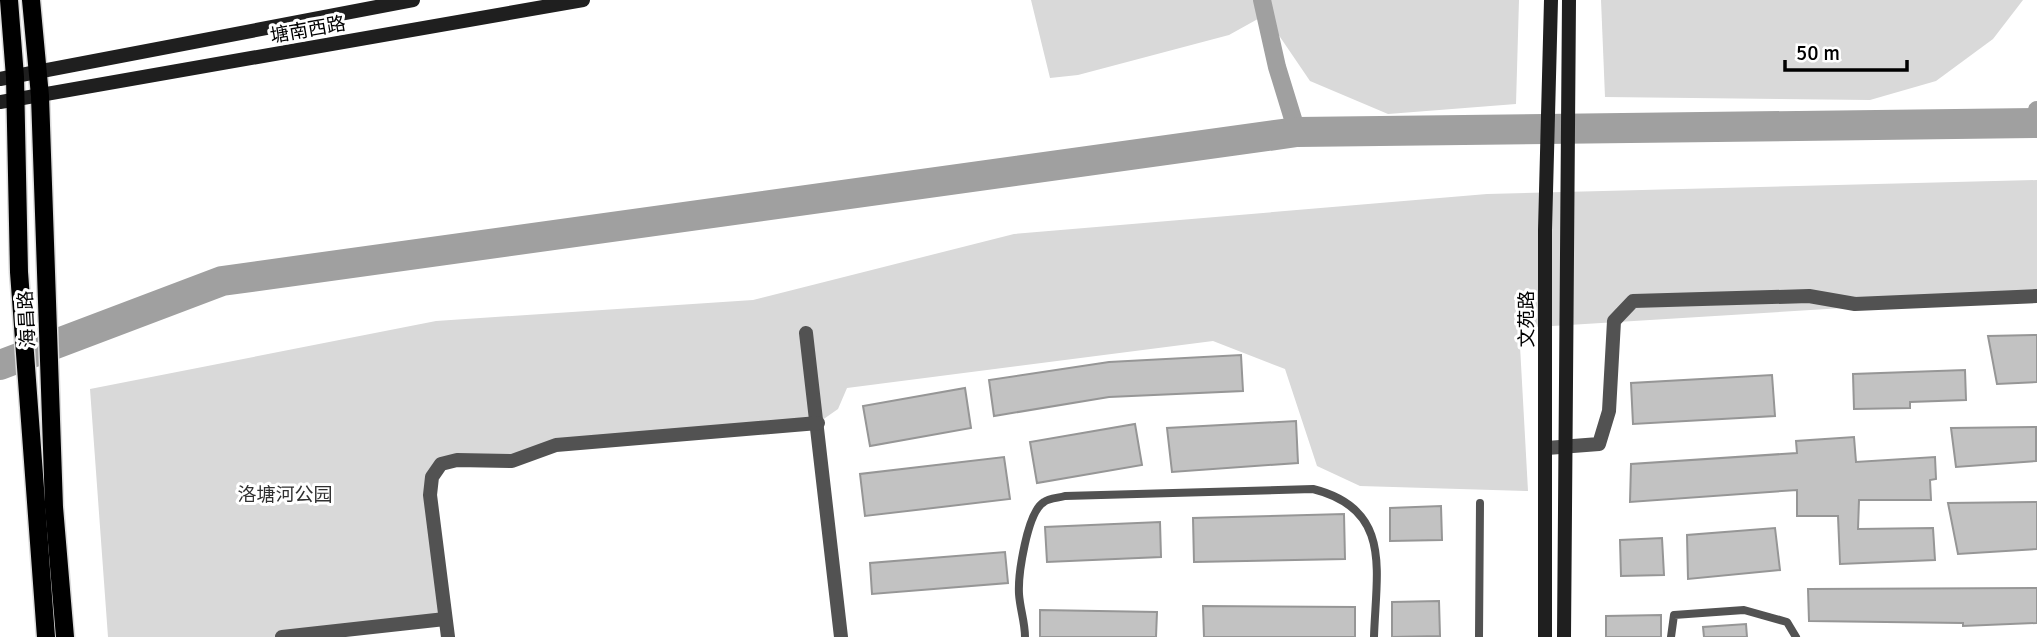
<svg xmlns="http://www.w3.org/2000/svg" width="2037" height="637" font-family="Signika,'Noto Sans SC',sans-serif">
	<style>
		.green { fill: #d9d9d9 }
		.lines { fill: none; stroke-linecap: round; stroke-linejoin: round }
		.canal { stroke: #a0a0a0; stroke-width: 18 }
		.river { stroke: #a0a0a0; stroke-width: 30 }
		.building { fill: #c2c2c2; stroke: #969696; stroke-width: 2 }
		.primary-casing { stroke: #dbdbdb; stroke-width: 21 }
		.service { stroke: #525252; stroke-width: 8 }
		.minor { stroke: #525252; stroke-width: 14 }
		.secondary { stroke: #1f1f1f; stroke-width: 14 }
		.primary { stroke: #000; stroke-width: 18 }
		.labels { text-anchor: middle; dominant-baseline: central; stroke-width: 6; stroke-linejoin: round; paint-order: stroke }
		.street-label { font-size: 19px; fill: #000; stroke: #fff }
		.park-label { font-size: 19px; fill: #303030; stroke: #fff }
	</style>
	<rect width="100%" height="100%" fill="#fff"/>
	<g class="green">
		<path d="M1031,0H1519L1516,104L1388,114L1310,81L1265,15L1229,35L1078,75L1050,78Z"/>
		<path d="M1601,0H2023L1993,39L1936,81L1870,100L1605,97Z"/>
		<path d="M2037,180V296L1519,328L1528,491L1360,486L1317,466L1285,369L1213,341L847,388L838,409L818,423L556,445L512,461L457,460L432,477L445,619L282,637H108L90,389L436,321L753,300L1014,234L1487,194Z"/>
	</g>
	<g class="lines">
		<g class="canal">
			<path d="M1262,0L1277,67L1297,132"/>
			<path d="M2034,123L2037,110"/>
		</g>
		<path class="river" d="M0,365L222,281L1297,132L2037,123"/>
	</g>
	<g class="building">
		<path d="M2037,335V382L1997,384L1988,336Z"/>
		<path d="M1241,355L1243,391L1109,397L994,416L989,380L1109,362Z"/>
		<path d="M1965,370L1966,400L1910,402V408L1854,409L1853,374Z"/>
		<path d="M1772,375L1775,416L1633,424L1631,383Z"/>
		<path d="M965,388L971,428L870,446L863,406Z"/>
		<path d="M1296,421L1298,463L1172,472L1167,428Z"/>
		<path d="M1135,424L1142,465L1037,483L1030,442Z"/>
		<path d="M2036,427V461L1956,467L1951,428Z"/>
		<path d="M1854,437L1856,462L1935,457L1936,479L1930,480L1931,500H1859L1858,529L1933,528L1935,560L1840,564L1838,516H1797V490L1630,502L1631,464L1797,453L1796,441Z"/>
		<path d="M1004,457L1010,499L865,516L860,474Z"/>
		<path d="M2037,502V549L1958,554L1948,503Z"/>
		<path d="M1441,506L1442,540L1390,541V508Z"/>
		<path d="M1344,514L1345,559L1194,562L1193,518Z"/>
		<path d="M1160,522L1161,557L1047,562L1045,527Z"/>
		<path d="M1775,528L1780,570L1688,579L1687,535Z"/>
		<path d="M1662,538L1664,575L1621,576L1620,540Z"/>
		<path d="M1005,552L1008,583L872,594L870,563Z"/>
		<path d="M2037,588V623L1963,626V623L1809,621L1808,589Z"/>
		<path d="M1439,601L1440,636L1392,637V602Z"/>
		<path d="M1203,606L1355,607V637H1204Z"/>
		<path d="M1040,610L1157,612L1156,637H1040Z"/>
		<path d="M1661,615V637H1606V616Z"/>
		<path d="M1746,624L1747,637H1704L1703,627Z"/>
	</g>
	<g class="lines">
		<g class="primary-casing">
			<g id="primary">
				<path d="M9,0L15,77L19,272L46,637"/>
				<path d="M31,0L40,96L54,507L65,637"/>
			</g>
		</g>
		<g class="service">
			<path d="M1025,637C1025,622 1020,609 1019,594C1018,575 1027,512 1044,502C1049,498 1059,498 1065,496L1313,489C1393,509 1376,571 1374,637"/>
			<path d="M1479,637L1480,503"/>
			<path d="M1671,637L1674,615L1744,610L1787,622L1796,637"/>
		</g>
		<g class="minor">
			<path d="M806,333L841,637"/>
			<path d="M1547,448L1599,444L1609,411L1614,321L1633,301L1809,296L1855,304L2037,296"/>
			<path d="M282,637L445,619"/>
			<path d="M448,637L430,495L432,477L441,464L457,460L512,461L556,445L818,423"/>
		</g>
		<g class="secondary">
			<path d="M0,79L413,0"/>
			<path d="M0,102L583,0"/>
			<path d="M1545,637V230L1551,0"/>
			<path d="M1564,637L1569,0"/>
		</g>
		<use href="#primary" class="primary"/>
	</g>
	<g class="labels">
		<g class="street-label">
			<text transform="translate(308 30) rotate(-10)">塘南西路</text>
			<text transform="translate(27 319) rotate(-93)">海昌路</text>
			<text transform="translate(1527 319) rotate(-90)">文苑路</text>
		</g>
		<g class="park-label">
			<text x="285" y="495">洛塘河公园</text>
		</g>
	</g>
	<path d="M1785 60v10h122v-10" fill="none" stroke="#000000" stroke-width="3.5"/>
	<text x="1796" y="60" font-size="21" fill="#000000" stroke="#ffffff" stroke-width="5" paint-order="stroke">50 m</text>
</svg>
